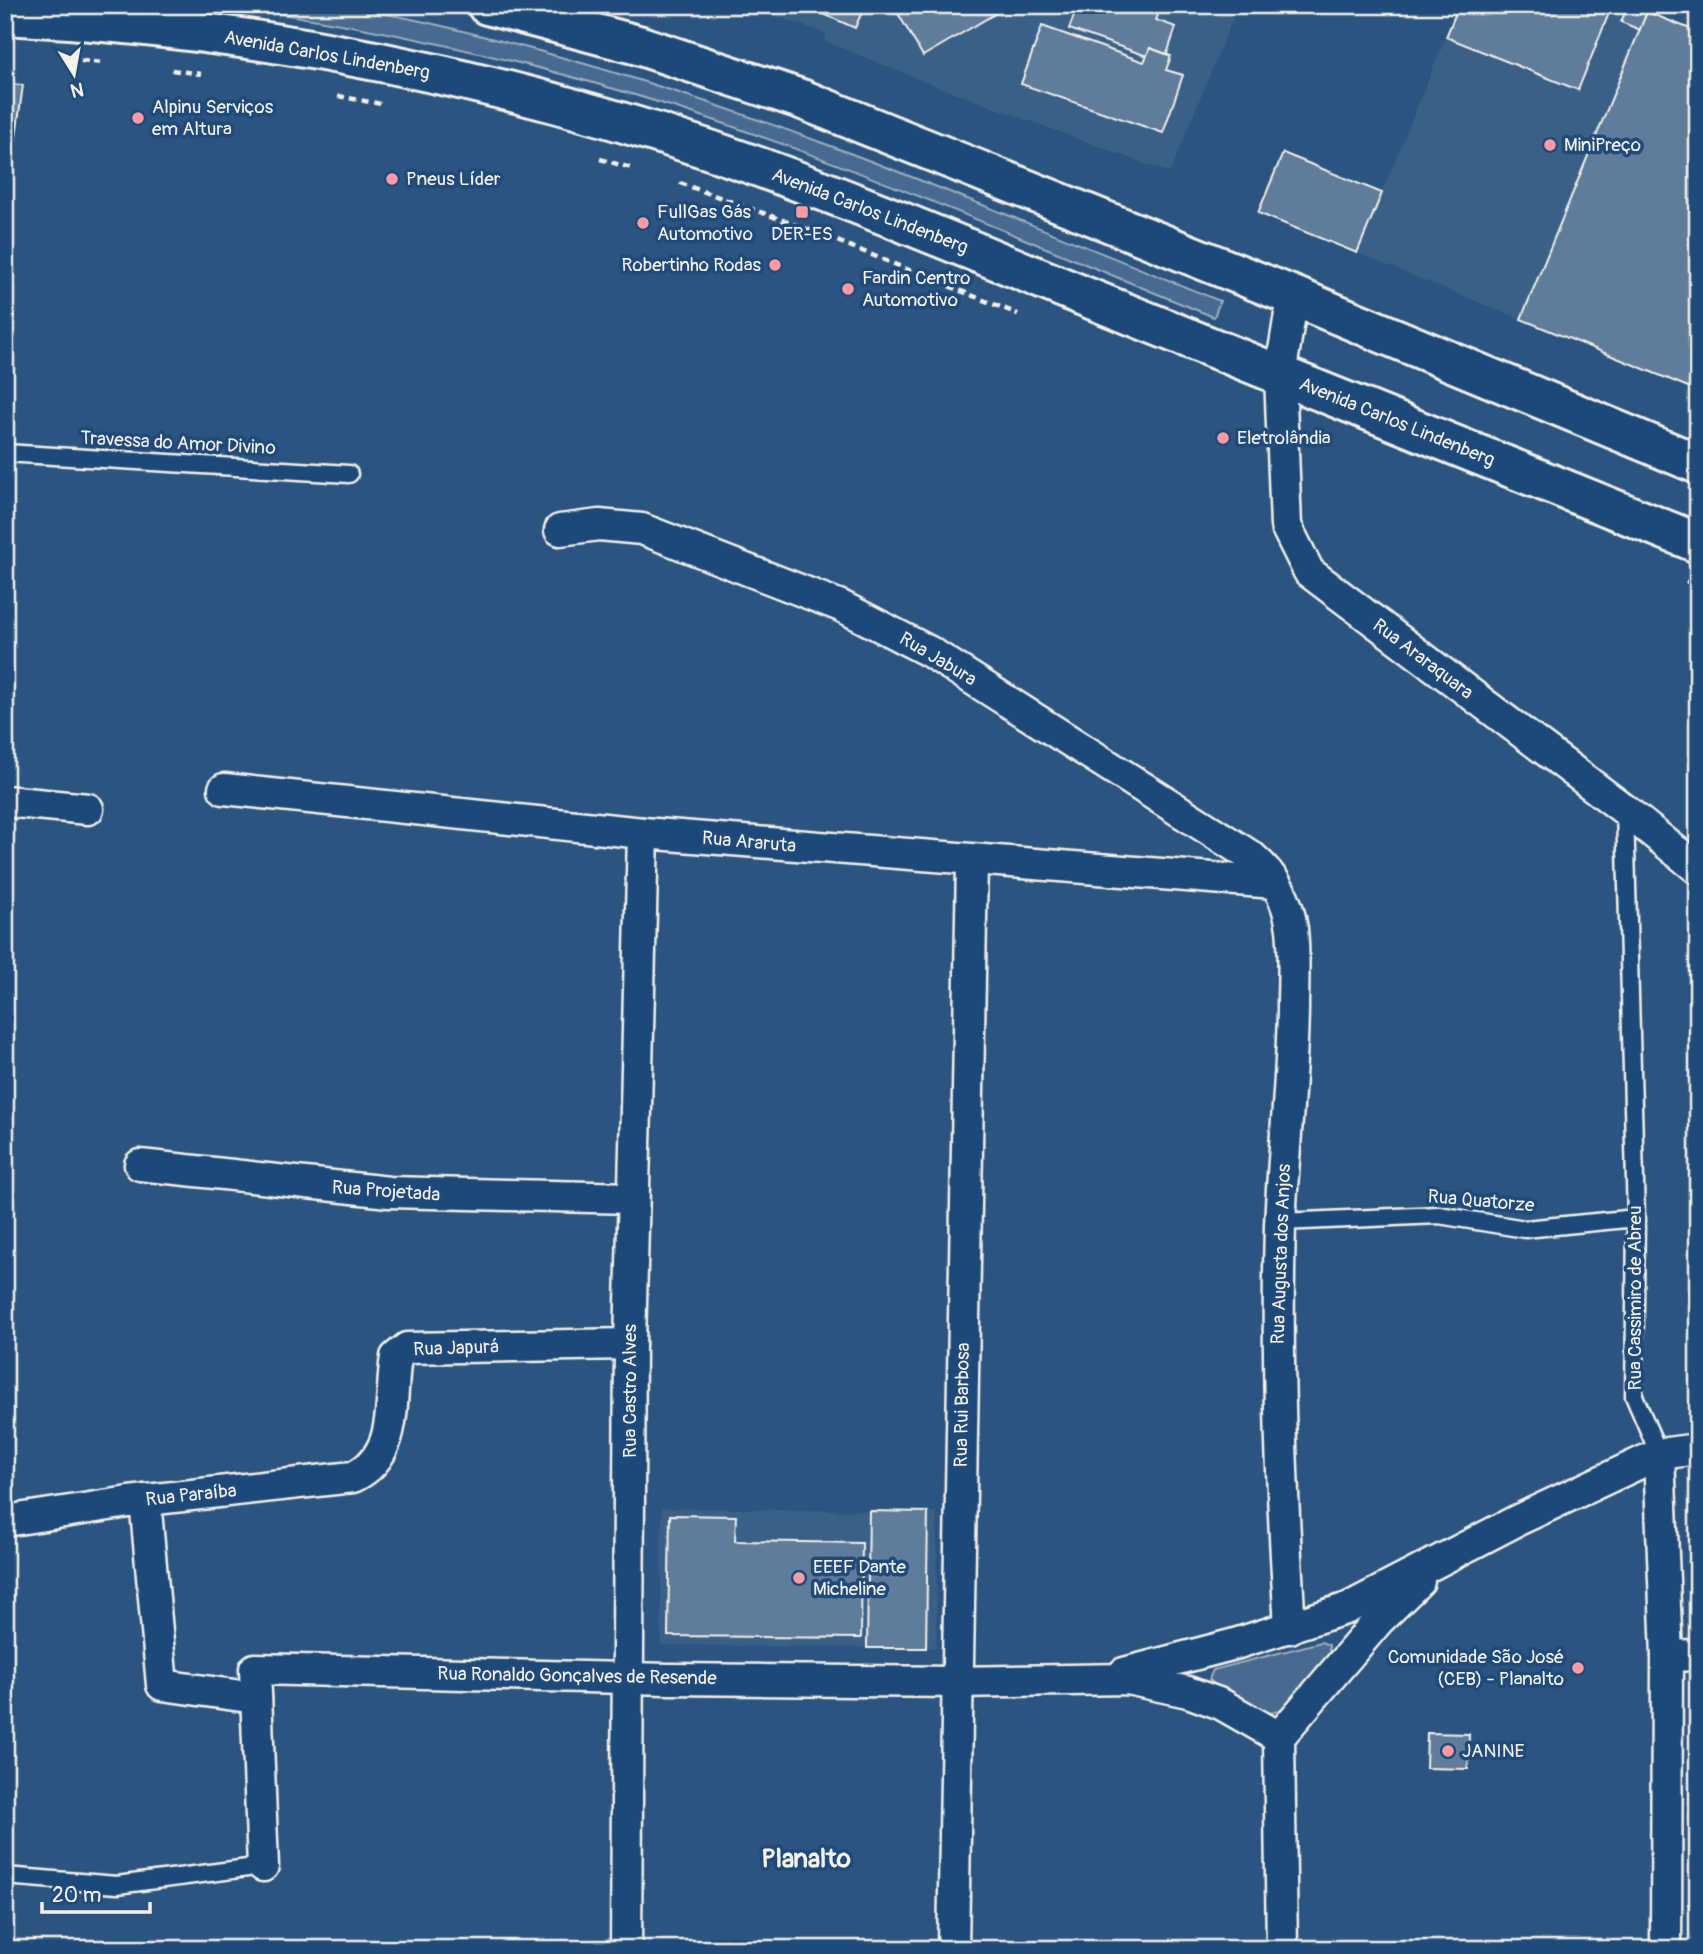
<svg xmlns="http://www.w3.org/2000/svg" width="1703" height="1954" font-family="Pangolin,sans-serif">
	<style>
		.built { fill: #3b6088 }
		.green { fill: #496b90; stroke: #9eaebc; stroke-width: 2 }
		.building { fill: #5e7b9a; stroke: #f4f1e8; stroke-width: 2 }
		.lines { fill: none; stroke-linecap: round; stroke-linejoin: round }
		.service-casing { stroke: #f4f1e8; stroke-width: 21 }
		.minor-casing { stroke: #f4f1e8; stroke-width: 35 }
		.primary-casing { stroke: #f4f1e8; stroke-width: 44 }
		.path { stroke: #f4f1e8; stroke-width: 4.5; stroke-dasharray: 7 5; stroke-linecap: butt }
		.service { stroke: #1f4a7a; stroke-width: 16 }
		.minor { stroke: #1f4a7a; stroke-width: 30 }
		.primary { stroke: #1f4a7a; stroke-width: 38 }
		.poi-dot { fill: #ff9aa2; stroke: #1f4a7a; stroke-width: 2.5 }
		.labels { text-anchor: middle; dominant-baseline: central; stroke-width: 7; stroke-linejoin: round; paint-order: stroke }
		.street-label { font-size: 19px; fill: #f4f1e8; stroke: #1f4a7a }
		.poi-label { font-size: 19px; fill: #f4f1e8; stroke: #1f4a7a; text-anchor: start }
		.district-label { font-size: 26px; font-weight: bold; fill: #f4f1e8; stroke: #1f4a7a }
	</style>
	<rect width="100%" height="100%" fill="#2c5481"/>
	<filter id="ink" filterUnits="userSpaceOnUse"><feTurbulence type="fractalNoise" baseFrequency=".0143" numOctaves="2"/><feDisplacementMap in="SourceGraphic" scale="14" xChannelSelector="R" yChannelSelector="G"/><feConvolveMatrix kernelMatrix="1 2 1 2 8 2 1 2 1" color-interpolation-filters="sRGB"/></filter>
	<g filter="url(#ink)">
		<g class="built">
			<path d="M744,5H1238L1170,173L939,87L824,41L827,34Z"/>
			<path d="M1459,5H1631L1698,32V391L1357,253Z"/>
			<path d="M662,1508L937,1512L936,1648L661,1645Z"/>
		</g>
		<g class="green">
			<path d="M219,5C254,5 290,2 325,5C393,11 479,35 546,53C778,116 998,212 1220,301L1214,317C1036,245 860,167 677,108C528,61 374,25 219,5Z"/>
			<path d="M1321,1642L1329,1645V1654C1316,1670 1290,1712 1270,1713L1216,1687L1209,1679L1213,1670Z"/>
		</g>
		<g class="building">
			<path d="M822,5H865L855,28L819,12Z"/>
			<path d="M893,5H1010L923,56Z"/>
			<path d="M1078,5H1162L1156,20L1176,27L1167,54L1150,48L1147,56L1069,29Z"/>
			<path d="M1459,5H1590L1609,13L1578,90L1446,37Z"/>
			<path d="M1628,5L1647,12L1640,30L1621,22Z"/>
			<path d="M1647,12L1698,32V391L1521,319Z"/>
			<path d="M1042,26L1144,62L1150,48L1171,56L1166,70L1183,75L1163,133L1021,84Z"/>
			<path d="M5,84L23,85L5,217Z"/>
			<path d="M1283,153L1382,193L1357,253L1258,213Z"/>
			<path d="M869,1511L928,1512L926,1648H867Z"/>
			<path d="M670,1515L736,1516L735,1541L862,1543L861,1638L668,1636Z"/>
			<path d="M1427,1733L1469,1734L1468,1769L1426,1768Z"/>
		</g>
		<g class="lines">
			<g class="service-casing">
				<g id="service">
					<path d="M5,453L349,474"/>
					<path d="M1625,810L1636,1218L1634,1396L1659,1454"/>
					<path d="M1281,1222L1439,1215L1525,1229L1636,1218"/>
					<path d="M5,1876L117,1885L263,1866"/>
				</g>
			</g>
			<g class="minor-casing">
				<g id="minor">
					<path d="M1293,296L1280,375L1286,526L1309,572L1625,810L1698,869"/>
					<path d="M560,530L599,525L642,529L841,606L930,652L1252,857C1275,877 1288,899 1292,929C1295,955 1293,983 1293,1009C1292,1081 1283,1153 1280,1226C1276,1361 1282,1493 1290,1628"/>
					<path d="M224,789L643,833L1275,883"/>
					<path d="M5,801L88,809"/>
					<path d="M140,1165L389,1192L633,1198"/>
					<path d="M1659,1454L1667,1656L1666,1949"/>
					<path d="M145,1500L162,1685L256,1698"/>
					<path d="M5,1521L129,1502L353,1477C400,1455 389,1400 396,1357L407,1348L630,1344"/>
					<path d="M1667,1656L1698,1655"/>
					<path d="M1124,1673L1235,1644L1348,1608L1518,1520L1659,1454L1698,1449"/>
					<path d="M1279,1737L1379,1620L1419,1581"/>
					<path d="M1279,1737L1282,1949"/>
					<path d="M263,1866L255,1669L669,1679L957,1682L1127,1679L1188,1692L1221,1704L1279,1737"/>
					<path d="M626,1949L630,1344L643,833"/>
					<path d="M953,1949L972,861"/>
				</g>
			</g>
			<g class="primary-casing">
				<g id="primary">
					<path d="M487,5L638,45L801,99L1293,296L1698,464"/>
					<path d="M5,15C247,27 487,75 716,152C851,198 983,256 1116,309C1310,387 1504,465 1698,543"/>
				</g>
			</g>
			<g class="path">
				<path d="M1643,11L1645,5"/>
				<path d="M81,61L104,63"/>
				<path d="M172,70L201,74"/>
				<path d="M338,96L381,104"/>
				<path d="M600,159L631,168"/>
				<path d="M680,183L810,230L1018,314"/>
				<path d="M1686,581L1698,586"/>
			</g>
			<use href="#service" class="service"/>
			<use href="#minor" class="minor"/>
			<use href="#primary" class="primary"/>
		</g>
	</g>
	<g class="poi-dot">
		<circle cx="138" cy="118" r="7"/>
		<circle cx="1550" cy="145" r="7"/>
		<circle cx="392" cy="179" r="7"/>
		<rect x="795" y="205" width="14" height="14" rx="3.5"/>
		<circle cx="643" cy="223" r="7"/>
		<circle cx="775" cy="265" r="7"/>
		<circle cx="848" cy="289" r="7"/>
		<circle cx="1223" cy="438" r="7"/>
		<circle cx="799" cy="1578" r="7"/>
		<circle cx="1578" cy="1668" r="7"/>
		<circle cx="1448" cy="1751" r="7"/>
	</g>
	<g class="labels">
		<g class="street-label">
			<text transform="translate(327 55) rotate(10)">Avenida Carlos Lindenberg</text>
			<text transform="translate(870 211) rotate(21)">Avenida Carlos Lindenberg</text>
			<text transform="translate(1397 422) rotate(22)">Avenida Carlos Lindenberg</text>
			<text transform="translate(178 443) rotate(3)">Travessa do Amor Divino</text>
			<text transform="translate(938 659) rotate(31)">Rua Jabura</text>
			<text transform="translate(1423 659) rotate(37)">Rua Araraquara</text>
			<text transform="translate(749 842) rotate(5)">Rua Araruta</text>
			<text transform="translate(386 1191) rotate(4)">Rua Projetada</text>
			<text transform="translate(1481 1201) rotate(5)">Rua Quatorze</text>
			<text transform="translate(1281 1254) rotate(-88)">Rua Augusta dos Anjos</text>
			<text transform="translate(1635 1298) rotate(-90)">Rua Cassimiro de Abreu</text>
			<text transform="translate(456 1348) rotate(-2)">Rua Japurá</text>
			<text transform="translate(630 1391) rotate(-90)">Rua Castro Alves</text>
			<text transform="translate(962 1405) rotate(-89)">Rua Rui Barbosa</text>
			<text transform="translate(191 1495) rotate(-6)">Rua Paraíba</text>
			<text transform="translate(577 1676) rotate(1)">Rua Ronaldo Gonçalves de Resende</text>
		</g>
		<g class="poi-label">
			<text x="152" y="107">Alpinu Serviços<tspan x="152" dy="22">em Altura</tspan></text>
			<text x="1564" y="145">MiniPreço</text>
			<text x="406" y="179">Pneus Líder</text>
			<text x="657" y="212">FullGas Gás<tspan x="657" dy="22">Automotivo</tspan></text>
			<text x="802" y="234" text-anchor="middle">DER-ES</text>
			<text x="761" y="265" text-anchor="end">Robertinho Rodas</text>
			<text x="862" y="278">Fardin Centro<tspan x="862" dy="22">Automotivo</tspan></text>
			<text x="1237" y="438">Eletrolândia</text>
			<text x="813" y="1567">EEEF Dante<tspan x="813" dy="22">Micheline</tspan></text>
			<text x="1564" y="1657" text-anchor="end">Comunidade São José<tspan x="1564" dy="22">(CEB) - Planalto</tspan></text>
			<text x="1462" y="1751">JANINE</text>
		</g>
		<g class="district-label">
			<text x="806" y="1859">Planalto</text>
		</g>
	</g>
	<rect width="1703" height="1954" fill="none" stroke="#1f4a7a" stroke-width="28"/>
	<rect x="14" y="14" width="1675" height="1926" fill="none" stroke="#f4f1e8" stroke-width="2.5" filter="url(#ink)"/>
	<g transform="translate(74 74) rotate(169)" stroke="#1f4a7a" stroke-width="5" paint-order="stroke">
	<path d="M0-5L12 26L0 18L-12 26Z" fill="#f4f1e8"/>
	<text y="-10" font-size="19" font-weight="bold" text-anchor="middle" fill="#f4f1e8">N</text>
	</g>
	<path d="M42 1902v10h108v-10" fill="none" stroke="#f4f1e8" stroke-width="3.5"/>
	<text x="52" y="1902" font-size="21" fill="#f4f1e8" stroke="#1f4a7a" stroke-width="5" paint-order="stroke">20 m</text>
</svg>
